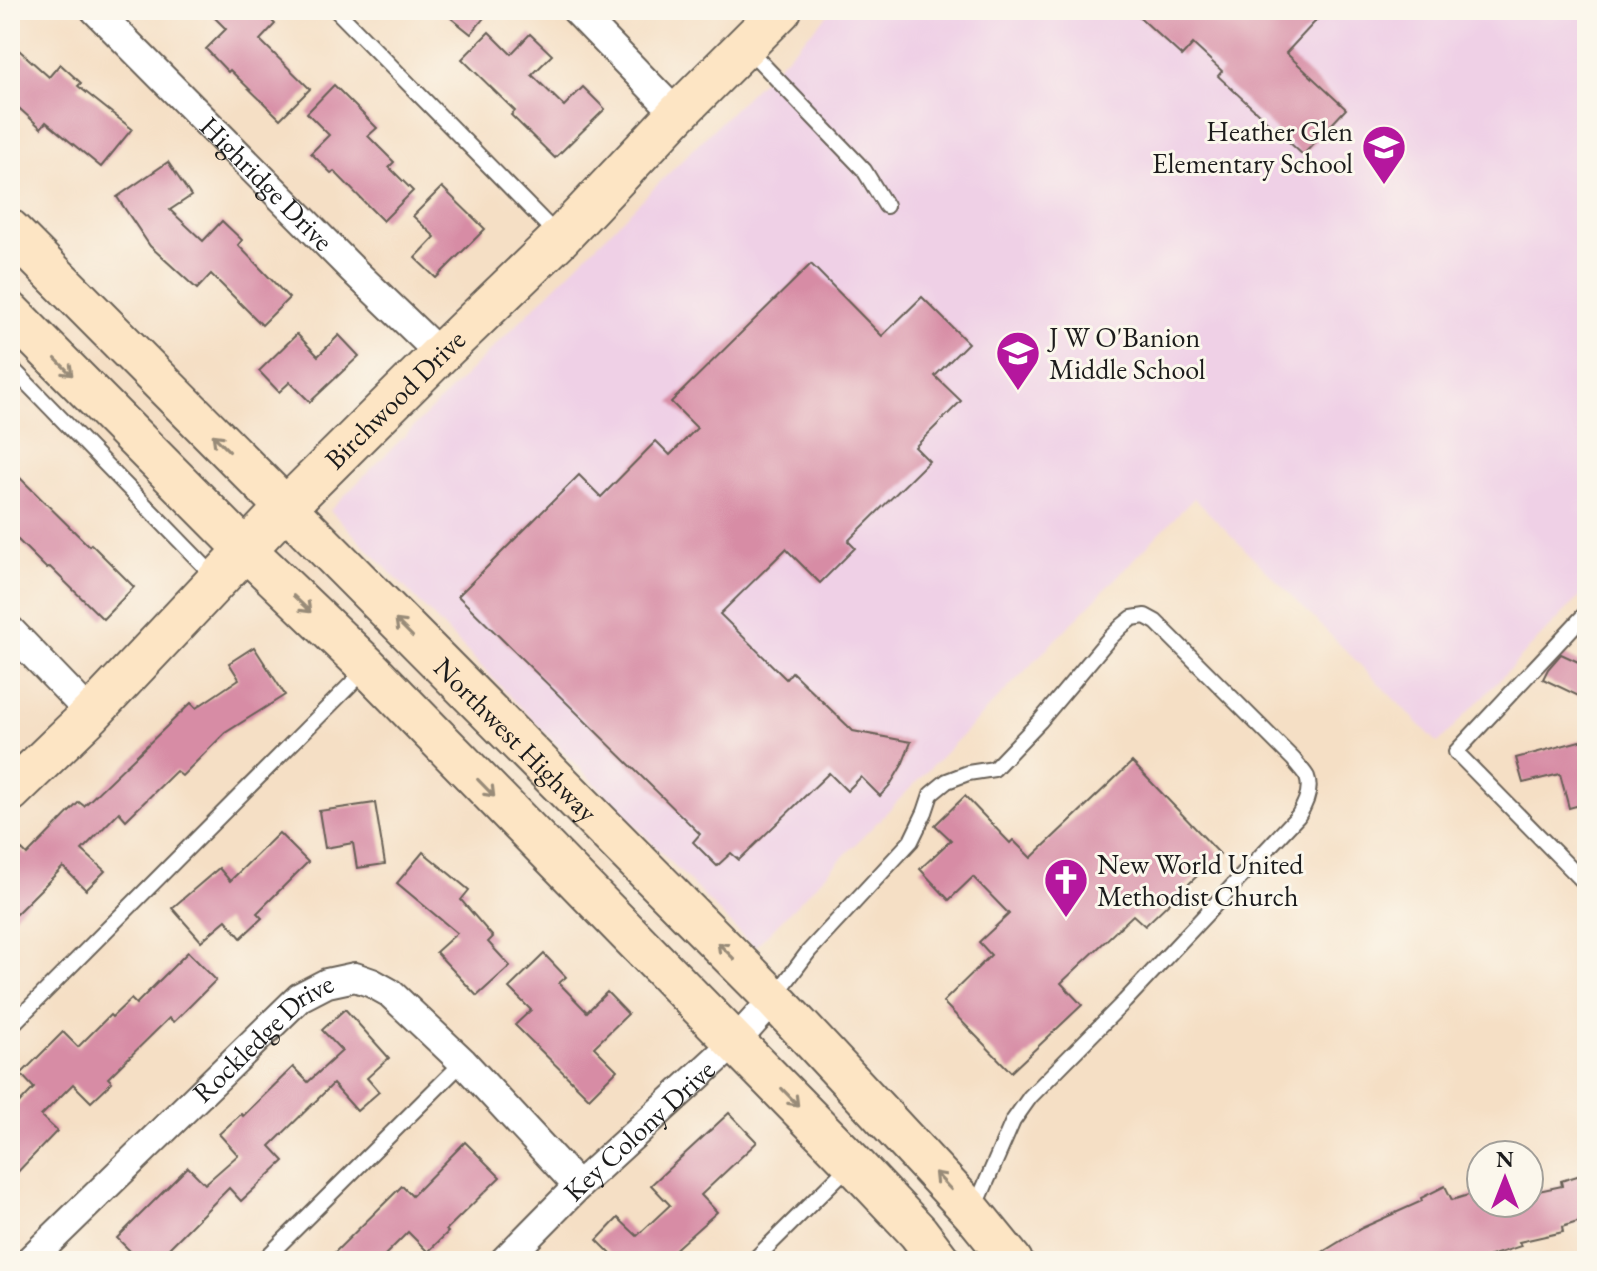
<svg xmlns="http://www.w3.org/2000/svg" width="1597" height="1271" font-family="'EB Garamond',serif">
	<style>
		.built { fill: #efd0e6 }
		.building { fill: #d78ca5 }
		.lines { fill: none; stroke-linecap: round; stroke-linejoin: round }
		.lane-casing { stroke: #686057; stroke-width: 18 }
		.street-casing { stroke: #686057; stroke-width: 32 }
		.secondary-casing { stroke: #686057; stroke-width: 44 }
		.lane { stroke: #fff; stroke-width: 14 }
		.street { stroke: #fff; stroke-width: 28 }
		.secondary { stroke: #fde5c4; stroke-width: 40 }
		.oneway { stroke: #988b78 }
		.labels { text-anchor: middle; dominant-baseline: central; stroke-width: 6; stroke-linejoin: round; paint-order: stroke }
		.poi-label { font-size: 28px; fill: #1c1c1c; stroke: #fbf7ec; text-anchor: start }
		.street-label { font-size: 28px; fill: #1c1c1c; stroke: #fbf7ec }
	</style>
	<rect width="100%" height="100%" fill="#fbf7ec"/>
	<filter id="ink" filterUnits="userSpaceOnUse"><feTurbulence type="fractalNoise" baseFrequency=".0125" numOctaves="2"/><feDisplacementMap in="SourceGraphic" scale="16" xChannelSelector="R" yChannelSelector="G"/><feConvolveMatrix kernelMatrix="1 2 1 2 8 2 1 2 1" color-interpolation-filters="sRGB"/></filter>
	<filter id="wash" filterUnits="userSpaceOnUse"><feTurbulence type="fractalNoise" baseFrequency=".006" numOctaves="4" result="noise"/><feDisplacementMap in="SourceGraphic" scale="32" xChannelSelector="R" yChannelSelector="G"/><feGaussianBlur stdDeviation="1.8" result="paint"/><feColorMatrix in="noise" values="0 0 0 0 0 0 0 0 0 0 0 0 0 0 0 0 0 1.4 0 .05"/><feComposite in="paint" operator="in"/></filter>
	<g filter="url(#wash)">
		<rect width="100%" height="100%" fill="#f5dfc5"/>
		<path class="built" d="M833,10H1587V589L1438,743L1194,498L754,948L330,510Z"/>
		<g id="blocks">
			<g class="building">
				<path d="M207,10H261L275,24L260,40L310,89L280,119L230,70L228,72L206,49L226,29Z"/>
				<path d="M441,10H490L471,34Z"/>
				<path d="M1132,10H1326L1286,53L1346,109L1303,155L1218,76L1222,71L1193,44L1182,56Z"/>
				<path d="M489,32L511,54L530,34L552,55L532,75L564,106L583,87L605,109L555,158L511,115L515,111L462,59Z"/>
				<path d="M10,42L49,77L60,64L81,83L78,86L132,129L101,167L46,122L41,128L10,100Z"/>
				<path d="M334,85L377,128L368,136L394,162L389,167L413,191L383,221L334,171L331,173L311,153L329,135L307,113Z"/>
				<path d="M168,162L191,196L170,210L203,241L222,221L242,240L238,245L289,298L262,325L211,274L197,289L150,246L117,197Z"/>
				<path d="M442,187L485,229L436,278L415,258L435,237L413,216Z"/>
				<path d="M811,264L882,336L922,297L968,343L935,376L961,401L915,447L929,461L848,541L855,548L820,583L786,549L720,614L786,679L792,672L853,731L911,742L902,765L890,785L880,796L861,777L847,791L829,773L739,860L731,853L717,866L693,842L700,834L458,596L579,475L601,497L656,441L670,455L697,428L671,402Z"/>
				<path d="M297,334L318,356L339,335L359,356L310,402L290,382L279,392L259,371Z"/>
				<path d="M10,468L89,546L91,544L134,587L103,619L50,567L47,569L10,532Z"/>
				<path d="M254,647L285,695L225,733L182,776L176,771L126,820L119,812L82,850L105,871L86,890L63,867L10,920V863L22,850L27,855L79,802L84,806L191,703L196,708L239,679L229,663Z"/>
				<path d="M1561,654L1587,666V700L1543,679L1548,669Z"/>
				<path d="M1587,739V803L1569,808L1560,774L1523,783L1516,758Z"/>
				<path d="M1132,762L1220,854L1145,926L1133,915L1061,983L1082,1005L1011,1072L943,1002L991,955L979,942L1009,914L973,877L949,900L920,869L951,840L935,825L965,796L1010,843L1013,840L1031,858Z"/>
				<path d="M375,803L385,864L357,868L353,843L325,848L319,811Z"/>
				<path d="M279,833L308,862L257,913L262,918L241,938L226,920L201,941L172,908L219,868L230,881Z"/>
				<path d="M423,852L469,890L461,900L493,937L488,942L510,966L477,996L436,952L457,933L397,883Z"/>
				<path d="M188,952L216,980L174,1022L169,1018L108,1078L112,1082L91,1102L73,1084L41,1116L57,1131L10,1180V1113L34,1088L21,1074L63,1032L78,1047L110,1015L112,1017L131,999L136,1004Z"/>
				<path d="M544,954L566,977L559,983L587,1012L607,992L628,1014L594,1047L617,1070L589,1098L515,1025L531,1010L509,988Z"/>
				<path d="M345,1009L389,1058L367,1078L379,1092L357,1111L333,1084L270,1146L284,1161L241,1201L229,1188L169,1248L182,1261H140L117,1238L188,1167L205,1184L238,1155L219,1134L241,1114L243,1116L293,1067L308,1082L342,1051L322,1030Z"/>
				<path d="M729,1113L757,1142L701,1195L717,1212L662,1261H618L597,1240L618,1218L637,1236L670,1205L651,1185Z"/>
				<path d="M465,1142L500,1177L446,1230L448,1232L428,1252L408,1232L379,1261H326L402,1186L412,1196Z"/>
				<path d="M1587,1173V1219L1562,1227L1563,1232L1519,1242L1521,1246L1475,1261H1308L1362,1228L1422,1201L1421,1198L1445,1186L1452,1200L1481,1191V1203H1529V1193L1562,1186L1561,1181Z"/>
			</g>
		</g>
	</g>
	<g filter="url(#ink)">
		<use href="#blocks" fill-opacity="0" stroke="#686057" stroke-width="2"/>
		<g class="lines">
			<g class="lane-casing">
				<g id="lane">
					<path d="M336,10L557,235"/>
					<path d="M748,49L864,170L886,206"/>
					<path d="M10,366L215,577"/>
					<path d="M1587,612L1456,752L1587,885"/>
					<path d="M776,995L809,951L911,841L925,812L931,794L947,781L968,773L994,769L1040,721L1107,641L1122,626L1132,618L1145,616L1156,622L1294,760C1297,765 1304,771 1307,777C1312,790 1305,805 1298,816L1125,1001L1030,1097L1013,1121L975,1208"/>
					<path d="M10,1027L365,670"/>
					<path d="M263,1261L463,1062"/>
					<path d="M753,1261L852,1163"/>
				</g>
			</g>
			<g class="street-casing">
				<g id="street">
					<path id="s1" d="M95,10L357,274L440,354"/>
					<path d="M576,10L677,114"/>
					<path d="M10,630L91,714"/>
					<path id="s2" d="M29,1261L300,997L327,983L355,977L372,983L390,993L463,1062L578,1186"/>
					<path id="s3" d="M504,1261L578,1186L735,1042L774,999"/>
				</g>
			</g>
			<g class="secondary-casing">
				<g id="secondary">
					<path id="s4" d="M10,230L774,999L973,1213L1012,1261"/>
					<path d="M10,312L246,550L368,667L852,1162L918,1232L940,1261"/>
					<path id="s5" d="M10,792L91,714L285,508L440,354L560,238L677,114L781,10"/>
				</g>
			</g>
			<use href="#lane" class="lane"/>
			<use href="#street" class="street"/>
			<use href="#secondary" class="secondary"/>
		</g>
		<defs><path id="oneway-shaft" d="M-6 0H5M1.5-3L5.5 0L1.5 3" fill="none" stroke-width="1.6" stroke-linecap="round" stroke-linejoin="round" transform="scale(2)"/></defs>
		<g class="oneway">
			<use href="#oneway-shaft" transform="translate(64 367) rotate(45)"/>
			<use href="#oneway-shaft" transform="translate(221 443) rotate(-135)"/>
			<use href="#oneway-shaft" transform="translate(302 604) rotate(44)"/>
			<use href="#oneway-shaft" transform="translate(404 628) rotate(-135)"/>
			<use href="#oneway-shaft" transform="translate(486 788) rotate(46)"/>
			<use href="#oneway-shaft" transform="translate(726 951) rotate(-135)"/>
			<use href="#oneway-shaft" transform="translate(790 1097) rotate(46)"/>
			<use href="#oneway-shaft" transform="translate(943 1181) rotate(-133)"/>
		</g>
	</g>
	<defs>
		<g id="school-pin" transform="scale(2.3)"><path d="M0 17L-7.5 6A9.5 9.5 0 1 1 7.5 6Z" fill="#b5179e" stroke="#fbf7ec"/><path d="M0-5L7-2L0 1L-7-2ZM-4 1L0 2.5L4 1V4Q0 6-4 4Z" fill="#fff"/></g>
		<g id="church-pin" transform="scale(2.3)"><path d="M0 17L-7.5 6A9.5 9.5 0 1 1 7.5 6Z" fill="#b5179e" stroke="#fbf7ec"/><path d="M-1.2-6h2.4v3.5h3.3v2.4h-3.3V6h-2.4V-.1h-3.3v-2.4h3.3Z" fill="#fff"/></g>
	</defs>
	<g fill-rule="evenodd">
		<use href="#school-pin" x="1384" y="147"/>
		<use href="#school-pin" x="1018" y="353"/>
		<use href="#church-pin" x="1066" y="880"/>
	</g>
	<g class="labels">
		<g class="poi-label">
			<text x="1353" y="131" text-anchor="end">Heather Glen<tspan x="1353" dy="32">Elementary School</tspan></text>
			<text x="1049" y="337">J W O'Banion<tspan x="1049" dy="32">Middle School</tspan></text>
			<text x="1097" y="864">New World United<tspan x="1097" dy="32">Methodist Church</tspan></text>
		</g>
		<g class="street-label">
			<text stroke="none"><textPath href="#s1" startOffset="244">Highridge Drive</textPath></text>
			<text stroke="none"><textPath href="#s5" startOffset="550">Birchwood Drive</textPath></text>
			<text stroke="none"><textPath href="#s4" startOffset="718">Northwest Highway</textPath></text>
			<text stroke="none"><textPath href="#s2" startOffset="324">Rockledge Drive</textPath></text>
			<text stroke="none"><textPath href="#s3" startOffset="188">Key Colony Drive</textPath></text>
		</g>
	</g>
	<rect width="1597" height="1271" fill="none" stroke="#fbf7ec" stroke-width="40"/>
	<g transform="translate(1505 1179)"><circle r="38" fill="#fbf7ec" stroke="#a29f99" stroke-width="2"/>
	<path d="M0-6L14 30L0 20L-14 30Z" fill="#b5179e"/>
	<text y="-12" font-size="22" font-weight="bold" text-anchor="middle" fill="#1c1c1c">N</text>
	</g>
</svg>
